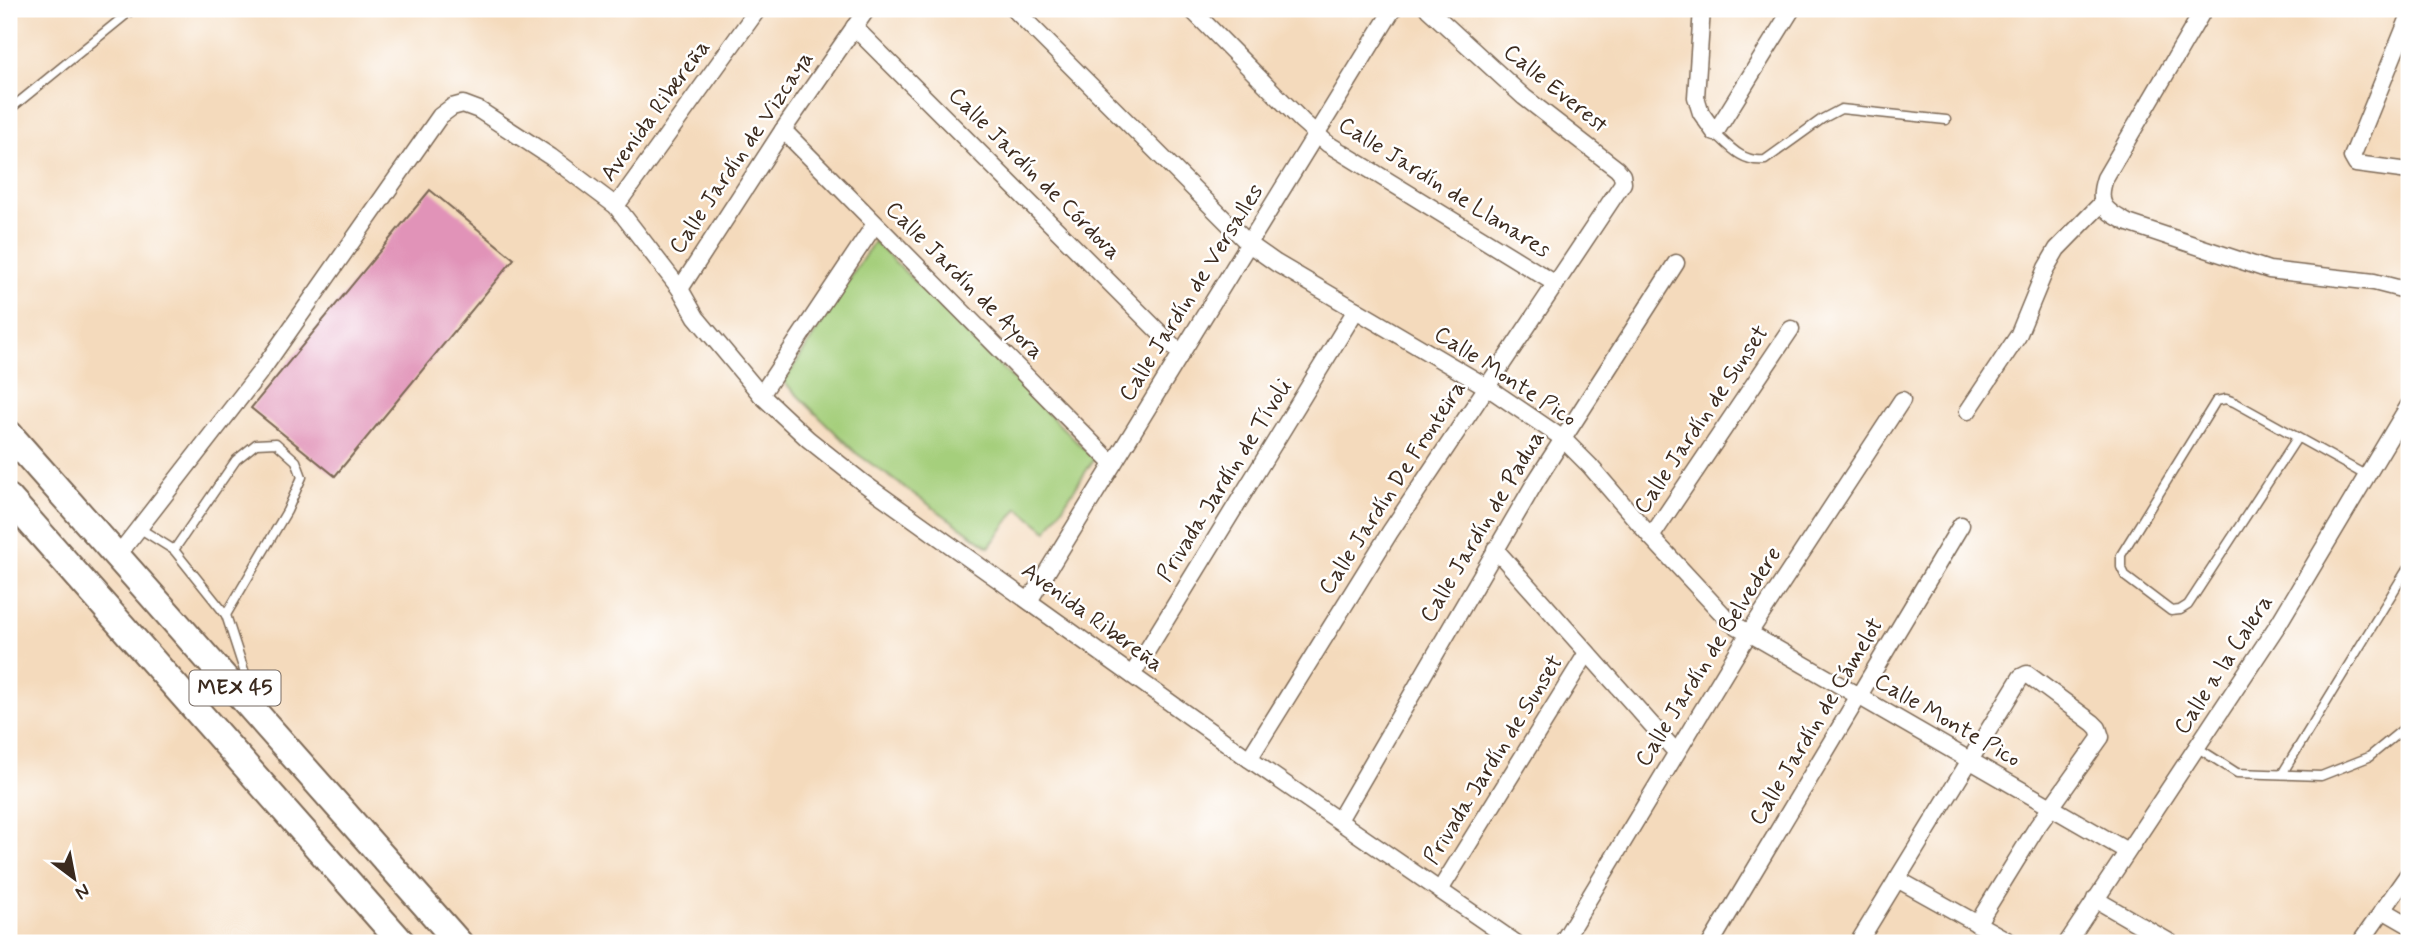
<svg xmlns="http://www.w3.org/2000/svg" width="2418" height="952" font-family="Mynerve,sans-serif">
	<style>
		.green { fill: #a5cf7b; stroke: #707c4c; stroke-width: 2 }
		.building { fill: #e193b8 }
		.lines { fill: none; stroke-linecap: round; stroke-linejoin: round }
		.service-casing { stroke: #7c6855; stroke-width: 11 }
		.minor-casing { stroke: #7c6855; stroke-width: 19 }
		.trunk-casing { stroke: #7c6855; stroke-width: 30 }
		.service { stroke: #fff; stroke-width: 8 }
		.minor { stroke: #fff; stroke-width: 16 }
		.trunk { stroke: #fff; stroke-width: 26 }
		.labels { text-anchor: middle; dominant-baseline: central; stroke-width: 5; stroke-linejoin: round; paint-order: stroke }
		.shield { fill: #fff; stroke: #766a62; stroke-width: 2 }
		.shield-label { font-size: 21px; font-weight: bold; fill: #3b2a1e }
		.street-label { font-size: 23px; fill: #3b2a1e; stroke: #fff }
	</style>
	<rect width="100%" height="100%" fill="#fff"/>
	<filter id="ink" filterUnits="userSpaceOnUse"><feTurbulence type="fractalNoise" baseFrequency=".0143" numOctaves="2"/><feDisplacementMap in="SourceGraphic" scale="14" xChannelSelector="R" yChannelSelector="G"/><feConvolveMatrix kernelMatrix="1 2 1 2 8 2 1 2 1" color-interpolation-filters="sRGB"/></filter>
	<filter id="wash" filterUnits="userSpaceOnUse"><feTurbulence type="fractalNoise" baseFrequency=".00686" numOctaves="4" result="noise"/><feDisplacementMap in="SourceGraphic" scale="28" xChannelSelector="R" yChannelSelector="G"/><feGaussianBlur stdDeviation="1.57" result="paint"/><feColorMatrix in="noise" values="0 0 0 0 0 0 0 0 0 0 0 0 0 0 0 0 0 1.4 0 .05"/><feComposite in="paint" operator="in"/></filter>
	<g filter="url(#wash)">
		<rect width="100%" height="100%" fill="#f4dabc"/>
		<path class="green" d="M874,241L1094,459L1047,531L1018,508L989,547L856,453L784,382Z"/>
		<g id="blocks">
			<path class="building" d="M430,190L514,259L335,476L251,408Z"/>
		</g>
	</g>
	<g filter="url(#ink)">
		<use href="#blocks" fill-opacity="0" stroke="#7c6855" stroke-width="2"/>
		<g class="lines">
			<g class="service-casing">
				<g id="service">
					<path d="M9,110L133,9"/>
					<path d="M1715,133C1730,147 1743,163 1765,160L1822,119L1841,109L1946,120"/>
					<path d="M2297,438L2188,605L2180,610L2171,611L2126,577L2121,567V555L2216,401L2226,399L2234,402L2367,476"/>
					<path d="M139,528L174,550L226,615L252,695"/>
					<path d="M174,550L236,460L256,444L276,443L296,461L302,477L287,511L226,615"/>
					<path d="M2198,748L2237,773L2321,776L2369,757L2402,730L2409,720"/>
					<path d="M2282,774L2409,566"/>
				</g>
			</g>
			<g class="minor-casing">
				<g id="minor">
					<path d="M1014,9L1249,244L1276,263L1487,387L1562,438L1590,466L1651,537L1730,622L2127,851"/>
					<path d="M1191,9L1302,121L1328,144L1556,284"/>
					<path d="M1702,9L1696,97L1701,113L1715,133L1792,9"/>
					<path d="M2204,9L2105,178C2096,205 2105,211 2128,223L2269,270L2374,282L2409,291"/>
					<path d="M2409,17L2352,157L2356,164L2409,171"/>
					<path d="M854,27L1181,354"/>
					<path d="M783,130L1113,464"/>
					<path d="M616,206L758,9"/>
					<path d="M680,289L783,130L867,9"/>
					<path d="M761,395L875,224"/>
					<path d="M1968,411L2018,336L2046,268L2057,249L2102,203"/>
					<path d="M1651,537L1791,329"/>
					<path d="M1495,549L1676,752"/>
					<path d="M118,555L264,367L440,116L452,107L463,104L479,110L551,157L616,206L680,289L696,317L761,395L808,439L862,482L1249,759L1516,943"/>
					<path d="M1029,601L1393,9"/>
					<path d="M1132,675L1356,310"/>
					<path d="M1249,759L1390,532L1623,183L1622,175L1617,169L1524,97L1428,9"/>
					<path d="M1339,820L1536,481L1676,263"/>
					<path d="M1897,879L2012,943"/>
					<path d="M1440,890L1587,653"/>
					<path d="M2095,899L2171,943"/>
					<path d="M2383,910L2409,925"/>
					<path d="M1562,943L1749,633L1902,400"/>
					<path d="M1711,943L1961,525"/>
					<path d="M1858,943L2021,677L2027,674L2093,723L2098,728L2101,737L2037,827L1977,924"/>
					<path d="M2067,943L2279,623L2409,405"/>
					<path d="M2360,943L2409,873"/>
				</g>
			</g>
			<g class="trunk-casing">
				<g id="trunk">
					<path d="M9,434L459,943"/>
					<path d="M9,498L402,943"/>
				</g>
			</g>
			<use href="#service" class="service"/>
			<use href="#minor" class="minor"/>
			<use href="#trunk" class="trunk"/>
		</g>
	</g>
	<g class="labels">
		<rect class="shield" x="189.5" y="670.5" width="91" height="35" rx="5"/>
		<g class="shield-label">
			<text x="235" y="688">MEX 45</text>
		</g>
		<g class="street-label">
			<text transform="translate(1555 89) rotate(39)">Calle Everest</text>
			<text transform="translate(656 111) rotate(-54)">Avenida Ribereña</text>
			<text transform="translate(742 153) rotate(-56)">Calle Jardín de Vizcaya</text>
			<text transform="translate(1034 174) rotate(45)">Calle Jardín de Córdova</text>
			<text transform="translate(1444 188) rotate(32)">Calle Jardín de Llanares</text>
			<text transform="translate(964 281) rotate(45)">Calle Jardín de Ayora</text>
			<text transform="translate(1192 293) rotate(-58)">Calle Jardín de Versalles</text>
			<text transform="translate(1505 377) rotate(33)">Calle Monte Pico</text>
			<text transform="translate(1702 420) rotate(-56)">Calle Jardín de Sunset</text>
			<text transform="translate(1225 481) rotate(-58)">Privada Jardín de Tívoli</text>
			<text transform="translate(1393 488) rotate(-57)">Calle Jardín De Fronteira</text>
			<text transform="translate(1483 527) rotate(-59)">Calle Jardín de Padua</text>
			<text transform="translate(1092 618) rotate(36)">Avenida Ribereña</text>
			<text transform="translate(1709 657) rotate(-58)">Calle Jardín de Belvedere</text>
			<text transform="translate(2224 665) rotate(-57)">Calle a la Calera</text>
			<text transform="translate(1947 721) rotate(30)">Calle Monte Pico</text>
			<text transform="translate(1817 722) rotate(-59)">Calle Jardín de Cámelot</text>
			<text transform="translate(1494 760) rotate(-58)">Privada Jardín de Sunset</text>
		</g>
	</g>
	<rect width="2418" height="952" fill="none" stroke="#fff" stroke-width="35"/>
	<g transform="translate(74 878) rotate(148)" stroke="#ffffff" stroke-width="5" paint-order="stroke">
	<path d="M0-5L12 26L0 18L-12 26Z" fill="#3b2a1e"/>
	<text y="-10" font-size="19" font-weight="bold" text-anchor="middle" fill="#3b2a1e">N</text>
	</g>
</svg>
